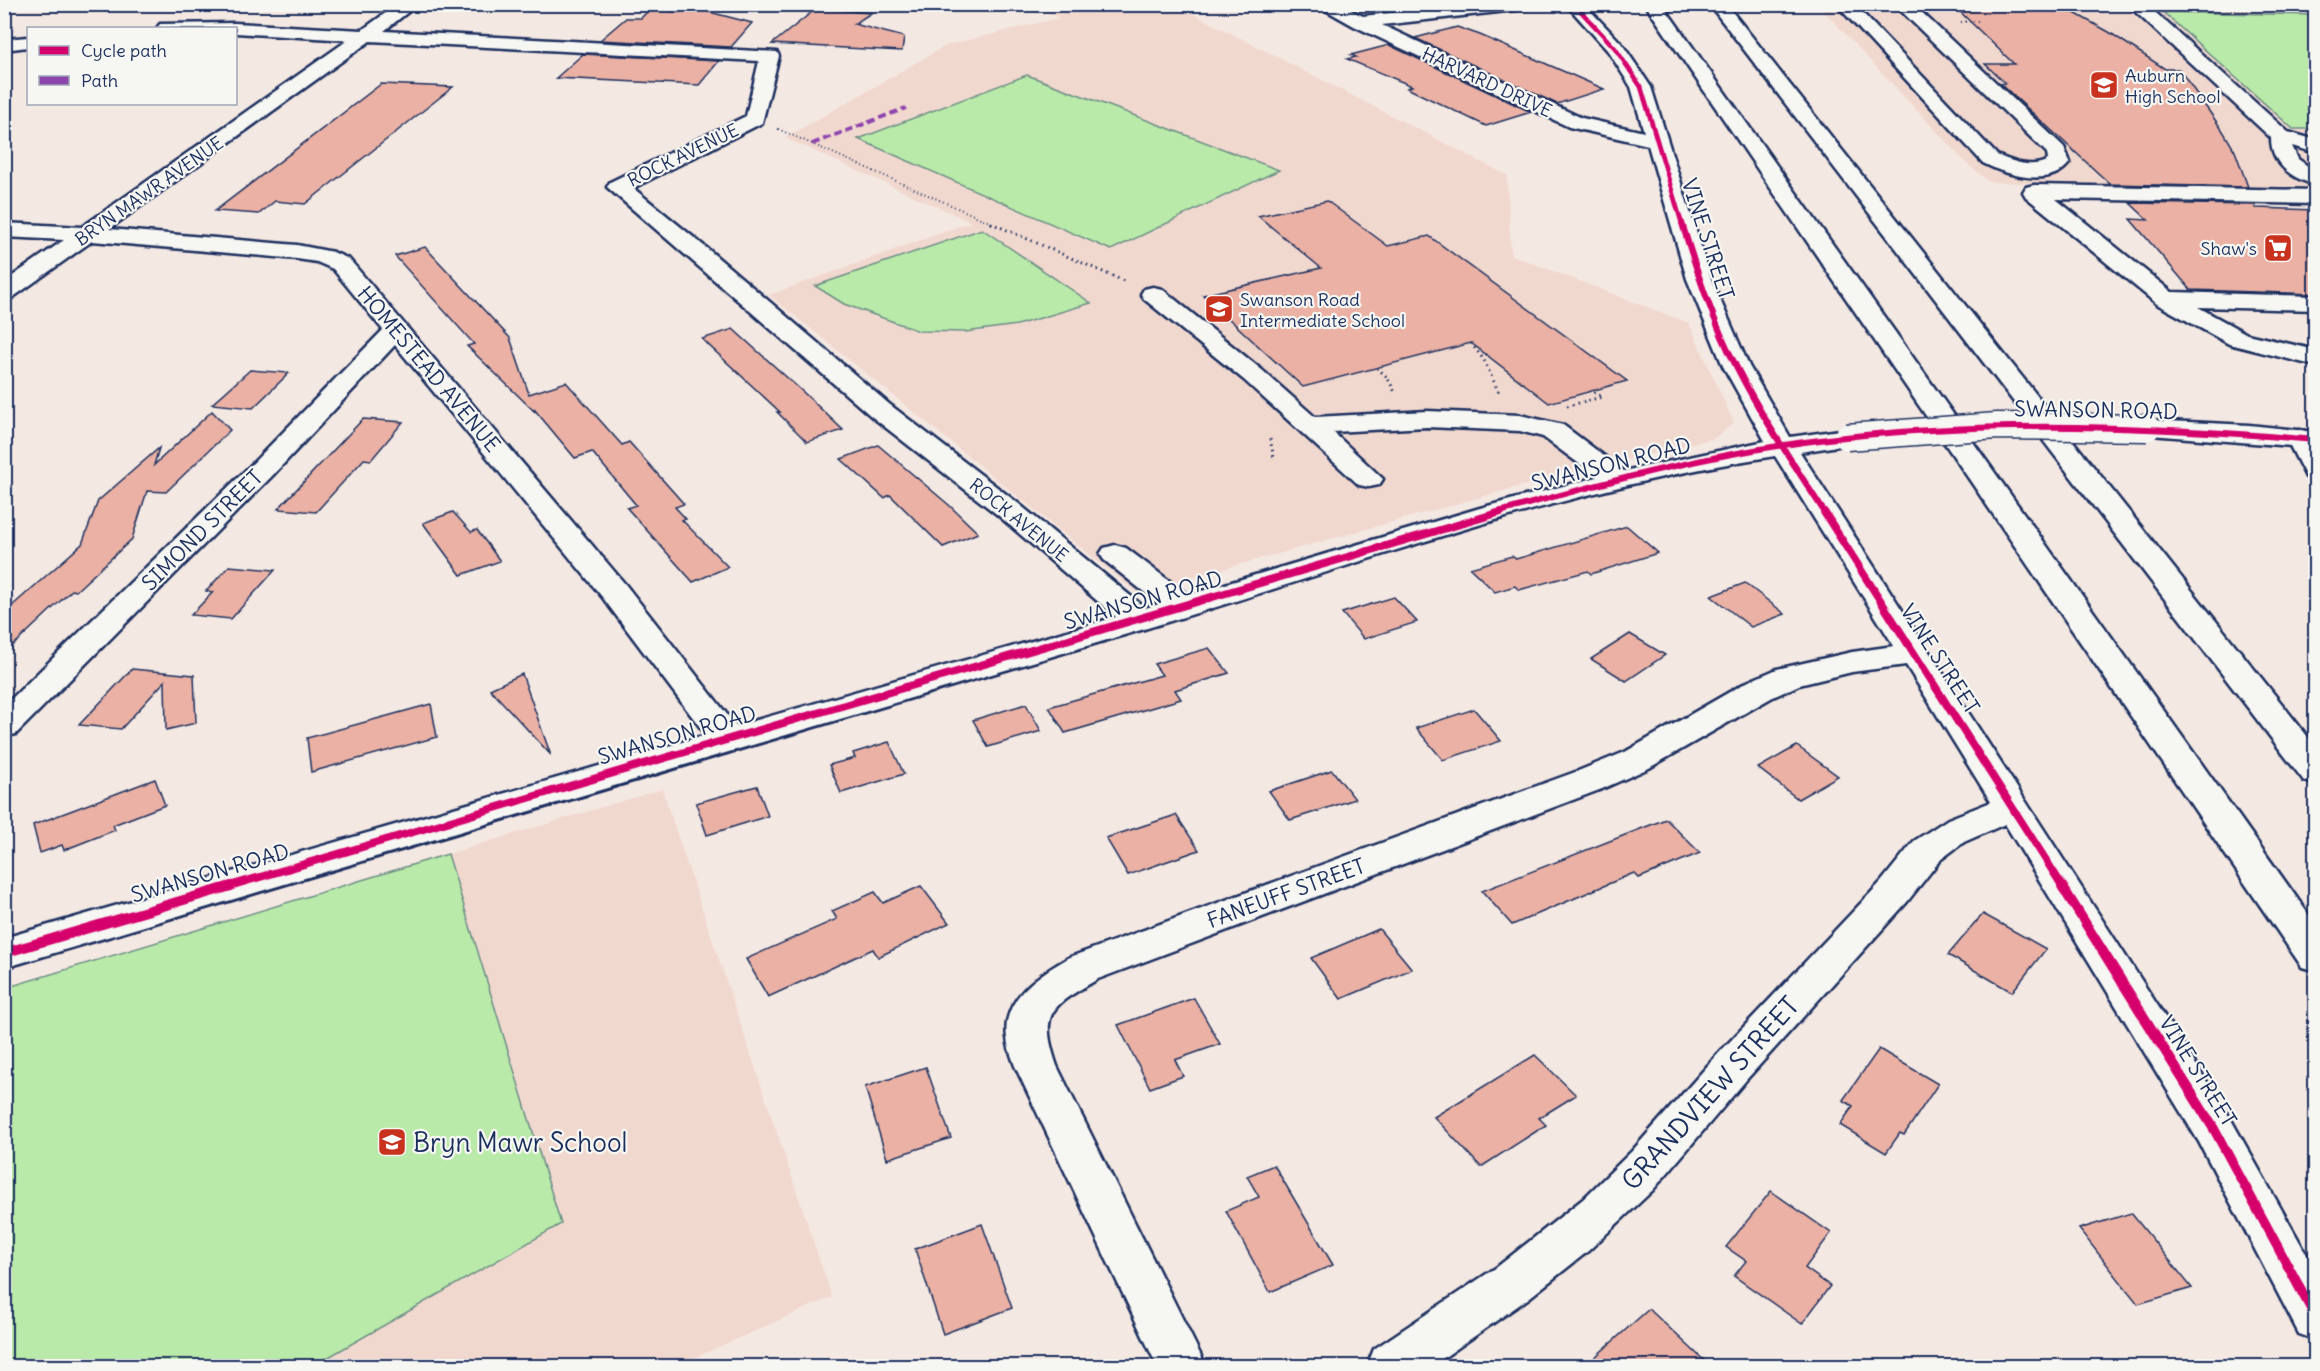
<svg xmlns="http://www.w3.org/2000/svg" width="2320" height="1371" font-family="Delius,sans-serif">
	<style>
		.built { fill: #f1d8cf }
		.green { fill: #baeaa9; stroke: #6a8c84; stroke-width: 1.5 }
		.building { fill: #eab1a4; stroke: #1b2f5e; stroke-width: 1.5 }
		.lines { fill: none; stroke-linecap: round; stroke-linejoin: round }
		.minor-casing { stroke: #1b2f5e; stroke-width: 5 }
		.highway-casing { stroke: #1b2f5e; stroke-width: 5 }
		.path-far1 { stroke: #1b2f5e; stroke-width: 2; stroke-dasharray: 1 3; stroke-linecap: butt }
		.path { stroke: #1b2f5e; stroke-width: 3; stroke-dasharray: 1.5 4; stroke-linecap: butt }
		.minor { fill: #f6f6f2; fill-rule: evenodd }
		.highway { fill: #f6f6f2; fill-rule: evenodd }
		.minor-bridge-casing { stroke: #1b2f5e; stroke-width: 29; stroke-linecap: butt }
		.minor-bridge { stroke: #f6f6f2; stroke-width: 26 }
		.quiet { stroke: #8e44ad; stroke-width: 4; stroke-dasharray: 8 4; stroke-linecap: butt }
		.cycleway-far3-casing { stroke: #f6f6f2; stroke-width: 7 }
		.cycleway-far2-casing { stroke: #f6f6f2; stroke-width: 9 }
		.cycleway-far1-casing { stroke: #f6f6f2; stroke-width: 11 }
		.cycleway-casing { stroke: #f6f6f2; stroke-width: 14 }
		.cycleway-far3 { stroke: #d6006c; stroke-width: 4.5 }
		.cycleway-far2 { stroke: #d6006c; stroke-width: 6 }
		.cycleway-far1 { stroke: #d6006c; stroke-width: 8 }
		.cycleway { stroke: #d6006c; stroke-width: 10 }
		.labels { text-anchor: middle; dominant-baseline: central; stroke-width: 4.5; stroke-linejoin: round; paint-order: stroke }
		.far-poi-label { font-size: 18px; fill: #1b2f5e; stroke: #f6f6f2; text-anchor: start }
		.far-street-label { font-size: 18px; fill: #1b2f5e; stroke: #f6f6f2 }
		.street-label { font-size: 21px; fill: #1b2f5e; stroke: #f6f6f2 }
		.near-street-label { font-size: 26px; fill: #1b2f5e; stroke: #f6f6f2 }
		.near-poi-label { font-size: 26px; fill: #1b2f5e; stroke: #f6f6f2; text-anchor: start }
	</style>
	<rect width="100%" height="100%" fill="#f4e8e2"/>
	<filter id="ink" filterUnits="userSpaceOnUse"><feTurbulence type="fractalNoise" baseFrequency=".0167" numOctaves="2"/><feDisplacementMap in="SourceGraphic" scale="12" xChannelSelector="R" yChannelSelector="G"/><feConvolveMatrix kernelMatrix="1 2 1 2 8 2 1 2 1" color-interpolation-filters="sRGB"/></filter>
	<g filter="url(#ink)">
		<g class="built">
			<path d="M1035,5H1176L1507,175L1511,255L1689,323L1734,423L1715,438L1514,488L1137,593L769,295L971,222L785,138L947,45L1059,18Z"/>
			<path d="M1774,5H2315V192L1989,182L1965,162L1821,8H1777Z"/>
			<path d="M662,789L832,1297L676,1366H5V988Z"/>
		</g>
		<g class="green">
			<path d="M2163,12L2315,15V129H2293Z"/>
			<path d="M1027,75L1279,170L1111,250L858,139Z"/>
			<path d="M982,229L1091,303L1017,325L965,332L919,331L844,304L815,286Z"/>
			<path d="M448,854L561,1224L313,1366H5V988Z"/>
		</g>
		<g class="building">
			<path d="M1952,4H2058L2109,32L2165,69H2179L2223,131L2235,151L2248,187L2110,184L2001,84L2005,83L1985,64H2014Z"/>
			<path d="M690,7L752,23L731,47L600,40L626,18H641L649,10L679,12Z"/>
			<path d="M817,8L871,13L854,24L904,37L902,51L772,44Z"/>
			<path d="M1457,27L1480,35L1604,89L1557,104L1415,38Z"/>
			<path d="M1389,45L1531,112L1486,126L1407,88L1412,86L1347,59L1356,57L1351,55Z"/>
			<path d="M583,54L719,61L699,85L556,78Z"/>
			<path d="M381,84L453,87L305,204L275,201L259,214L215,211Z"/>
			<path d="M1327,201L1388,246L1429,236L1627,381L1549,403L1471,343L1303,387L1203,295L1321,268L1258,216Z"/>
			<path d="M2130,203L2255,205L2256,208L2316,210V294L2191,290L2130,219L2148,220Z"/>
			<path d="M425,247L510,338L529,394L566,382L622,445L629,442L684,504L675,507L686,519L682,520L728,567L693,582L627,508L636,505L592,452L575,458L534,409L535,412L467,346L474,344L395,256Z"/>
			<path d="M733,329L803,392L843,430L807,442L777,412H780L702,339Z"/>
			<path d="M250,370L289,373L253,408L212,404Z"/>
			<path d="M212,411L230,430L166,492L147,491L132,539L76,591L72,590L4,654V613L82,544L98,501L159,448L154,465Z"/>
			<path d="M363,419L403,422L371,460L364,459L316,512L278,509Z"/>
			<path d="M878,445L949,505L978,533L943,547L890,495L884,498L841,459Z"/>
			<path d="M453,512L471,532L477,530L500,561L461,575L423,523Z"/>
			<path d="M1627,526L1658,553L1591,574L1588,571L1519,590L1515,586L1495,592L1470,568L1512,556L1516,559Z"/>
			<path d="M229,566L275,570L231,619L191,615L213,592L206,591Z"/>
			<path d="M1745,583L1785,614L1751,627L1711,596Z"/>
			<path d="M1394,597L1417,622L1364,639L1342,613Z"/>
			<path d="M1630,634L1665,655L1626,681L1591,659Z"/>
			<path d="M1209,648L1229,673L1175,690L1181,699L1065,733L1049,707L1162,675L1154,664Z"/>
			<path d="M132,669L194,675L196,723L166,730L165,681L121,729L79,725Z"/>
			<path d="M522,674L550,753V754L490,689Z"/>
			<path d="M431,704L437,737L311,772L307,738Z"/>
			<path d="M1026,704L1041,731L988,747L973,720Z"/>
			<path d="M1474,709L1501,741L1443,760L1416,728Z"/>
			<path d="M889,742L904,774L841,793L829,765L855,758L853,753Z"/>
			<path d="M1797,746L1838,776L1798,799L1758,768Z"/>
			<path d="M1332,770L1355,799L1290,820L1269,791Z"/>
			<path d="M155,779L165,805L113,825L115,830L64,850L62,845L40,853L33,825Z"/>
			<path d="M757,786L768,816L707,835L696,803Z"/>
			<path d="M1176,815L1199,850L1128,875L1106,838Z"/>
			<path d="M1666,819L1700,853L1639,878L1634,873L1512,925L1482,891Z"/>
			<path d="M921,886L949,923L878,957L873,949L768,997L746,959L837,919L832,911L875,892L883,903Z"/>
			<path d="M1983,914L2046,949L2012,992L1948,955Z"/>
			<path d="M1379,929L1412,969L1341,999L1311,958Z"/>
			<path d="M1194,998L1220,1044L1175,1060L1183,1076L1150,1088L1118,1025Z"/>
			<path d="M1879,1049L1938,1084L1904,1135L1900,1133L1886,1153L1840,1125L1853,1106L1843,1100Z"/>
			<path d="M1535,1055L1576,1095L1539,1118L1546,1125L1481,1167L1434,1117Z"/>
			<path d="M926,1067L951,1138L887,1159L865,1087Z"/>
			<path d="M1274,1165L1333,1265L1270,1292L1226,1211L1259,1197L1247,1176Z"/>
			<path d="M1771,1191L1831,1233L1805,1268L1830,1286L1802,1324L1734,1276L1746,1261L1726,1247Z"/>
			<path d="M2131,1213L2192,1288L2138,1304L2079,1229Z"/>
			<path d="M982,1224L1012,1308L943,1334L915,1249Z"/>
			<path d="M1649,1309L1710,1366H1585Z"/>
		</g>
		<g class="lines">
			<g class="minor-casing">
				<g id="minor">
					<path d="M398,4H418L384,31L777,52L779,56L762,123L633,188L709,250L889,404L1019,504L1145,608L1159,604L1104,560L1100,554L1104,548L1115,545L1126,548L1188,595L1480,508L1597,477L1543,437L1520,431L1427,427L1333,432L1383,479L1379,485L1369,487L1359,485L1244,380L1144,299L1141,294L1144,289L1153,287L1162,289L1262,370L1315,417L1427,411L1520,415L1563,425L1624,471L1765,441L1723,366L1687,279L1648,145L1569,127L1354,26L1315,4H1338L1363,16L1472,4H1533L1525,9L1382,25L1582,118L1644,132L1631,87L1608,51L1566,4H1584L1622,44L1651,87L1711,279L1749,366L1790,437L1847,429L1857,431L1861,437L1857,443L1800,452L2229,1116L2316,1271V1340L2299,1334L2199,1142L2005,824L1964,842L1940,860L1907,902L1747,1079L1653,1190L1587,1252L1529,1298L1432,1366H1367L1374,1349L1497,1267L1583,1199L1632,1151L1718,1054L1881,882L1914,841L1948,819L1991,802L1906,665L1852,672L1799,685L1771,698L1649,768L1602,789L1098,979C1052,1006 1038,1011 1057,1066L1206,1366H1157L1015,1066C1012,1057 1008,1048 1007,1038C1001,998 1040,974 1070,957L1578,771L1625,752L1747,682L1777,669L1852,652L1894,646L1775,456C1558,489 1350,568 1141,630C762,742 383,854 4,968V938L706,735L603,598L395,345L273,475L16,734L4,737V706L253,463L383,330L333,269L317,262L297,259L92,241L12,298L4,300V282L64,240L4,237V223L82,227L348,40L236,33V28H157L160,24L235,23L362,30ZM370,41L759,61L746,116L610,182L607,187L871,416L999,516L1116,617L736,726L625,584L349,259L333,252L297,245L109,229Z"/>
					<path d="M1836,4H1854L1997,155C2013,162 2032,169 2048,160L2047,153L1894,4H1913L2064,147L2070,162C2051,189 2006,175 1983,163Z"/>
					<path d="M2127,4H2146L2288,132L2316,140V153L2292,146L2298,159L2316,172V185C2292,179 2271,164 2271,138Z"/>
					<path d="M28,37V47L4,50V39Z"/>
					<path d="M2034,185L2316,190V204L2056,199L2172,292L2316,296V310L2198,307L2247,334L2316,350V366L2229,344L2157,304L2026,197L2023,192L2026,187Z"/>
					<path d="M2147,420L2249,425L2316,432V448L2137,434L2133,428L2137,422Z"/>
				</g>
			</g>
			<g class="highway-casing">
				<g id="highway">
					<path d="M1645,4H1662L2316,925V971L2302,967Z"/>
					<path d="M1709,4H1726L2316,747V784L2304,781Z"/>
					<path d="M2300,430L2310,432L2316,442V479L2306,477L2286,438L2290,432Z"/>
				</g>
			</g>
			<g class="path-far1">
				<path d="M2179,8L2316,11"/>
				<path d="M1961,22L1980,21"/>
				<path d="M778,129L994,224"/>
			</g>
			<g class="path">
				<path d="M991,223L1126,282"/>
				<path d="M1471,343L1484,360L1500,395"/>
				<path d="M1377,368L1387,377L1396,394"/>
				<path d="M1567,406L1602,397L1592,391"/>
				<path d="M1270,439L1274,458"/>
			</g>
			<use href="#minor" class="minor"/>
			<use href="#highway" class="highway"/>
			<g class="minor-bridge-casing">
				<path id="minor-bridge" d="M1847,437L1997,426L2147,428"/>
			</g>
			<use href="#minor-bridge" class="minor-bridge"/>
			<path class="quiet" d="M812,144L906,108"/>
			<g class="cycleway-far3-casing">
				<path id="cycleway-far3" d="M1574,4L1615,48L1641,87L1682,224"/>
			</g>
			<g class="cycleway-far2-casing">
				<g id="cycleway-far2">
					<path d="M1682,223C1697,272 1713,322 1737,368C1763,419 1795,466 1825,513"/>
					<path d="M1496,513C1608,481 1720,451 1836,438C1996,420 2156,426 2316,440"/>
				</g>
			</g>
			<g class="cycleway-far1-casing">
				<g id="cycleway-far1">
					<path d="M1824,512L2063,887"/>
					<path d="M226,887L1501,512"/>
				</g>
			</g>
			<g class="cycleway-casing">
				<g id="cycleway">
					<path d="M2062,886L2214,1129L2316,1318"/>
					<path d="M4,953L231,886"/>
				</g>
			</g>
			<use href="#cycleway-far3" class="cycleway-far3"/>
			<use href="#cycleway-far2" class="cycleway-far2"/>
			<use href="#cycleway-far1" class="cycleway-far1"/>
			<use href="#cycleway" class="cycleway"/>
		</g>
	</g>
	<defs>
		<g id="school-square" transform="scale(1.5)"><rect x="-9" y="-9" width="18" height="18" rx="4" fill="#c8321e" stroke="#f6f6f2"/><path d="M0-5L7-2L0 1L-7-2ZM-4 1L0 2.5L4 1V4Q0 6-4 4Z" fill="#fff"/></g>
		<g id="supermarket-square" transform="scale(1.5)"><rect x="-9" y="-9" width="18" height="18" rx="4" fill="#c8321e" stroke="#f6f6f2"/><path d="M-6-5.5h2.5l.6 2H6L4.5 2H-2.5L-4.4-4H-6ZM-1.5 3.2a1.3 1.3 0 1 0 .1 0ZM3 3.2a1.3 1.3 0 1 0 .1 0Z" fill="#fff"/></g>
	</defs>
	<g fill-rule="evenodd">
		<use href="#school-square" x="2104" y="85"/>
		<use href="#supermarket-square" x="2278" y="248"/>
		<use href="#school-square" x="1219" y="309"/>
		<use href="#school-square" x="392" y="1142"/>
	</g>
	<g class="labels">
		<g class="far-poi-label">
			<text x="2125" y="75">Auburn<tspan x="2125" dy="21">High School</tspan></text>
			<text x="2257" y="248" text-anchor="end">Shaw's</text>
			<text x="1240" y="299">Swanson Road<tspan x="1240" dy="21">Intermediate School</tspan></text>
		</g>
		<g class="far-street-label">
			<text transform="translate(1487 82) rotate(25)">HARVARD DRIVE</text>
			<text transform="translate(683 155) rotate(-26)">ROCK AVENUE</text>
			<text transform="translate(149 191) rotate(-35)">BRYN MAWR AVENUE</text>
			<text transform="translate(1019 520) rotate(39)">ROCK AVENUE</text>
		</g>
		<g class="street-label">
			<text transform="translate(1708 239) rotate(72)">VINE STREET</text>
			<text transform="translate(429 369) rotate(50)">HOMESTEAD AVENUE</text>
			<text transform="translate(2096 410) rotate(1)">SWANSON ROAD</text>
			<text transform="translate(1611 464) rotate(-14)">SWANSON ROAD</text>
			<text transform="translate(202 530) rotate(-45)">SIMOND STREET</text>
			<text transform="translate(1143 600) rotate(-16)">SWANSON ROAD</text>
			<text transform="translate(1940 659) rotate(57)">VINE STREET</text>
			<text transform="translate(677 735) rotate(-16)">SWANSON ROAD</text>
			<text transform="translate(210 873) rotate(-16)">SWANSON ROAD</text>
			<text transform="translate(1286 893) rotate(-20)">FANEUFF STREET</text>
			<text transform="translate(2198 1071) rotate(58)">VINE STREET</text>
		</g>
		<g class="near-street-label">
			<text transform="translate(1710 1093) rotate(-48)">GRANDVIEW STREET</text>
		</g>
		<g class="near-poi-label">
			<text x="413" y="1142">Bryn Mawr School</text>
		</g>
	</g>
	<rect width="2320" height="1371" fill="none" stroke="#f6f6f2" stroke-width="24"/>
	<rect x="12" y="12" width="2296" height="1347" fill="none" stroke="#1b2f5e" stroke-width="2" filter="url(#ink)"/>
	<rect x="27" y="27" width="210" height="78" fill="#f6f6f2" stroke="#9ea6b7" stroke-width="1.5"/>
	<rect x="39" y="46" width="30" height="9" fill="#d6006c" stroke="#9ea6b7" stroke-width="1.5"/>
	<text x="81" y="57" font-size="18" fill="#1b2f5e">Cycle path</text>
	<rect x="39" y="76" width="30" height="9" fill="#8e44ad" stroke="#9ea6b7" stroke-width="1.5"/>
	<text x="81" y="87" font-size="18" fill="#1b2f5e">Path</text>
</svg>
